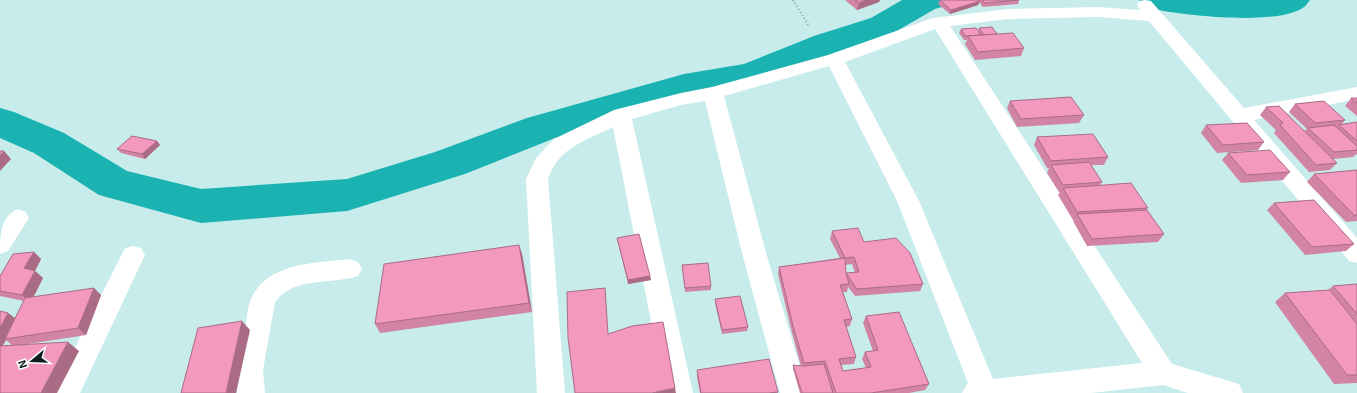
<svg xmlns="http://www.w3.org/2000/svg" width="1357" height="393" font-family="'Exo 2',sans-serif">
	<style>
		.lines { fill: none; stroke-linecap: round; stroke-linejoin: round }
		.river { fill: #1ab3b1; fill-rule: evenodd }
		.path { stroke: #83a09f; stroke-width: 2; stroke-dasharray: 1 2.5; stroke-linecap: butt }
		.minor { fill: #fff; fill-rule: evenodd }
		.wall { fill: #d184a3; fill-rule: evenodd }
		.shaded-wall { fill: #aa6b85 }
		.building { fill: #f399be; stroke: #aa6b85; fill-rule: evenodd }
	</style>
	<rect width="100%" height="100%" fill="#c7eceb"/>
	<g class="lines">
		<g class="river">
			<path d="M902,0H947L942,7L935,9L895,32L840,52L764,83L688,98L555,138L465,174L347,211L201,223L99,195L34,153L0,138V108L14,112L64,133L127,171L201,189L347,179L435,152L527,118L684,74L744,64L814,36L871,18Z"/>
			<path d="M1139,0H1310C1308,2 1306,6 1304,7C1278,27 1176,15 1144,7Z"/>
		</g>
		<path class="path" d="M793,0L809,26"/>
		<g class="minor">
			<path d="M1145,0L1151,1L1244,108L1357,87V99L1254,120L1357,238V263L1349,261L1149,21L1099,17L1008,19L950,26L1172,364L1239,384L1243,393H1188L1163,385L1091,393H962L968,383L897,201L829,66L724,96L766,253L808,393H780L742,253L705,101L681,105L632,119L693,393H665L613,127C585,141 559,147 548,179L565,393H537L526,179L536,158L554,139L614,110L681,93L712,87L828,55L933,18L1008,9L1099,7L1140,10L1137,5L1139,1ZM935,29L1142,363L993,379L919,201L845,62Z"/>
			<path d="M18,209L26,212L29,218L8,251L0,254C0,236 0,216 18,209Z"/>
			<path d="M133,246L141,248L145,255L80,393H52L125,248Z"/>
			<path d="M350,259L358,262L362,269L358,276C331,285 294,276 275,302L263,370L265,393H237C237,369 240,353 245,330C247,319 247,306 252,297C268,262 318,263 350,259Z"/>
		</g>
	</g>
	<g class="wall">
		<path d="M845,0H880L879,2L857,10Z"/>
		<path d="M940,0H1019L1018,4L983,7L979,2L978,5L950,14L938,4Z"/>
		<path d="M979,28L997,34L1024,48L1021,56L975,60L965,44L967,40H964L959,33L961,29L978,31Z"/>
		<path d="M1351,98H1357V116L1345,106Z"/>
		<path d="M1010,101L1084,115L1079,123L1017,127L1007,108Z"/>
		<path d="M1295,104L1345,120L1342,124L1357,122V155L1356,154L1353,157L1333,159L1337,163L1330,170L1309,172L1274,133L1276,130L1260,115L1266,107L1305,131L1307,129L1289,112Z"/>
		<path d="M1206,125L1264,142L1258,150L1217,153L1201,133Z"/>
		<path d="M1037,137L1108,157L1104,165H1091L1102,182L1100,185L1148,208L1146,210L1164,234L1158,242L1087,246L1073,221L1074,220H1073L1058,195L1060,192H1059L1047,173L1049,168H1047L1034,145Z"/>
		<path d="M157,141L160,145L145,159L121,153L117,149Z"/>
		<path d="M1228,153L1290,172L1283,180L1241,183L1222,160Z"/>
		<path d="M1357,170V221L1346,222L1307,182L1314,174Z"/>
		<path d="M1274,203L1354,244L1346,251L1305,255L1267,210Z"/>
		<path d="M832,231L864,242L923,284L920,291L855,296L848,287L847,292H843L852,319L850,326L846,327L856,357L854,364L841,365L843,371L866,368L862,359L865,352L873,351L863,323L866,316L929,384L925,390L909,393H800L793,369V365L801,366L792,333L778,274L779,267L840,258L830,239ZM852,264L855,273H846L845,265Z"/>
		<path d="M617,238L650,276L651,280L628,284L618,242Z"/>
		<path d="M519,245L522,254L532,312L380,333L375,324Z"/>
		<path d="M34,252L41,259L35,271L43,278L33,297L101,295L86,335L22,345L79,351L0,393V311L8,313L15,318L24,301L0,296V276ZM6,340L13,346H2Z"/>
		<path d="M682,265L711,286V290L685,292Z"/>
		<path d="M1357,284V383L1334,384L1275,302L1285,293L1328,290L1333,286Z"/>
		<path d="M715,299L748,327L747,331L722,334L715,303Z"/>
		<path d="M697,370L778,392L777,393H700L697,377Z"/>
	</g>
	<g class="shaded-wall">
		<path d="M866,0H880L879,2L857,10L859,3Z"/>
		<path d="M980,1L978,5L950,14L951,10Z"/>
		<path d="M157,141L160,145L145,159L142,154Z"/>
		<path d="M4,151L11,159L0,171V156Z"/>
		<path d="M519,245L522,254L532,312L529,303Z"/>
		<path d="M34,252L41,259L32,276L24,268Z"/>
		<path d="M35,271L43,278L31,302L22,295Z"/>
		<path d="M650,276L651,280L628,284V280Z"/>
		<path d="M94,288L101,295L86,335L78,328Z"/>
		<path d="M8,313L17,320L5,339L6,340L0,350V328Z"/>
		<path d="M242,321L250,330L236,393H226Z"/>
		<path d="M68,342L79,351L57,393H41Z"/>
		<path d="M675,388L676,393H652Z"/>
	</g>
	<g class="building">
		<path d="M855,0H866L859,3Z"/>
		<path d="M940,0H978L980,1L951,10Z"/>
		<path d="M982,0H1019L985,3Z"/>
		<path d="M992,27L997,34L984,35L979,28Z"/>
		<path d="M976,28L981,35L965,36L961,29Z"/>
		<path d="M1013,33L1024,48L978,52L968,36Z"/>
		<path d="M1071,97L1084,115L1021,119L1010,101Z"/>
		<path d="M1351,98H1357V103Z"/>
		<path d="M1324,101L1345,120L1315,123L1295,104Z"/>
		<path d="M1279,106L1337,163L1316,165L1280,125L1283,123L1266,107Z"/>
		<path d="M1357,122V141L1339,125Z"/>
		<path d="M1247,123L1264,142L1223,145L1206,125Z"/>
		<path d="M1334,125L1357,146V150L1334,152L1308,128Z"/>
		<path d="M1093,134L1108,157L1051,161L1037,137Z"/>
		<path d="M132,136L157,141L142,154L117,149Z"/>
		<path d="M1270,150L1290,172L1247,175L1228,153Z"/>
		<path d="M0,151H4L0,156Z"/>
		<path d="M1089,162L1102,182L1063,185L1051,165Z"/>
		<path d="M1357,170V215H1354L1314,174Z"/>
		<path d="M1131,183L1148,208L1077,212L1063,188Z"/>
		<path d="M1314,200L1354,244L1312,247L1274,203Z"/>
		<path d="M1147,210L1164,234L1092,239L1077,214Z"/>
		<path d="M858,228L864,242L896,238L910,253L923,284L857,289L846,273L849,284L840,285L852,319L844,320L856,357L839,359L843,371L871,367L865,352L878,350L866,316L899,312L929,384L871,393H836L825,361L804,363L793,326L779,267L845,258L832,231ZM854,257L859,272L846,273L845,258Z"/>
		<path d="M639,234L650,276L628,280L617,238Z"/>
		<path d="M519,245L529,303L375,324L384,264Z"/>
		<path d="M34,252L24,268L35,271L22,295L0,291V276L13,254Z"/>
		<path d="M708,263L711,286L685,288L682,265Z"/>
		<path d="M1357,284V314L1333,286Z"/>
		<path d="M94,288L78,328L5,339L25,298Z"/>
		<path d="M605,288L608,334L632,326L663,322L675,388L652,393H575L568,338L567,292Z"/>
		<path d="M1330,290L1357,324V375H1347L1285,293Z"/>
		<path d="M740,296L748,327L722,330L715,299Z"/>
		<path d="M0,311L8,313L0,328Z"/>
		<path d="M242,321L226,393H181L198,328Z"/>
		<path d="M68,342L41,393H0V346Z"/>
		<path d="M769,359L778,392L769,393H701L697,370Z"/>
		<path d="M824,364L833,393H802L793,365L803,366Z"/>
	</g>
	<g transform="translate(32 361) rotate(251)" stroke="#ffffff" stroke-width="3" paint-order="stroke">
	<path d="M0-3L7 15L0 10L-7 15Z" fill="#101e1d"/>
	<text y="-6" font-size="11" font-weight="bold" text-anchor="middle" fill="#101e1d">N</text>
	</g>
</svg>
